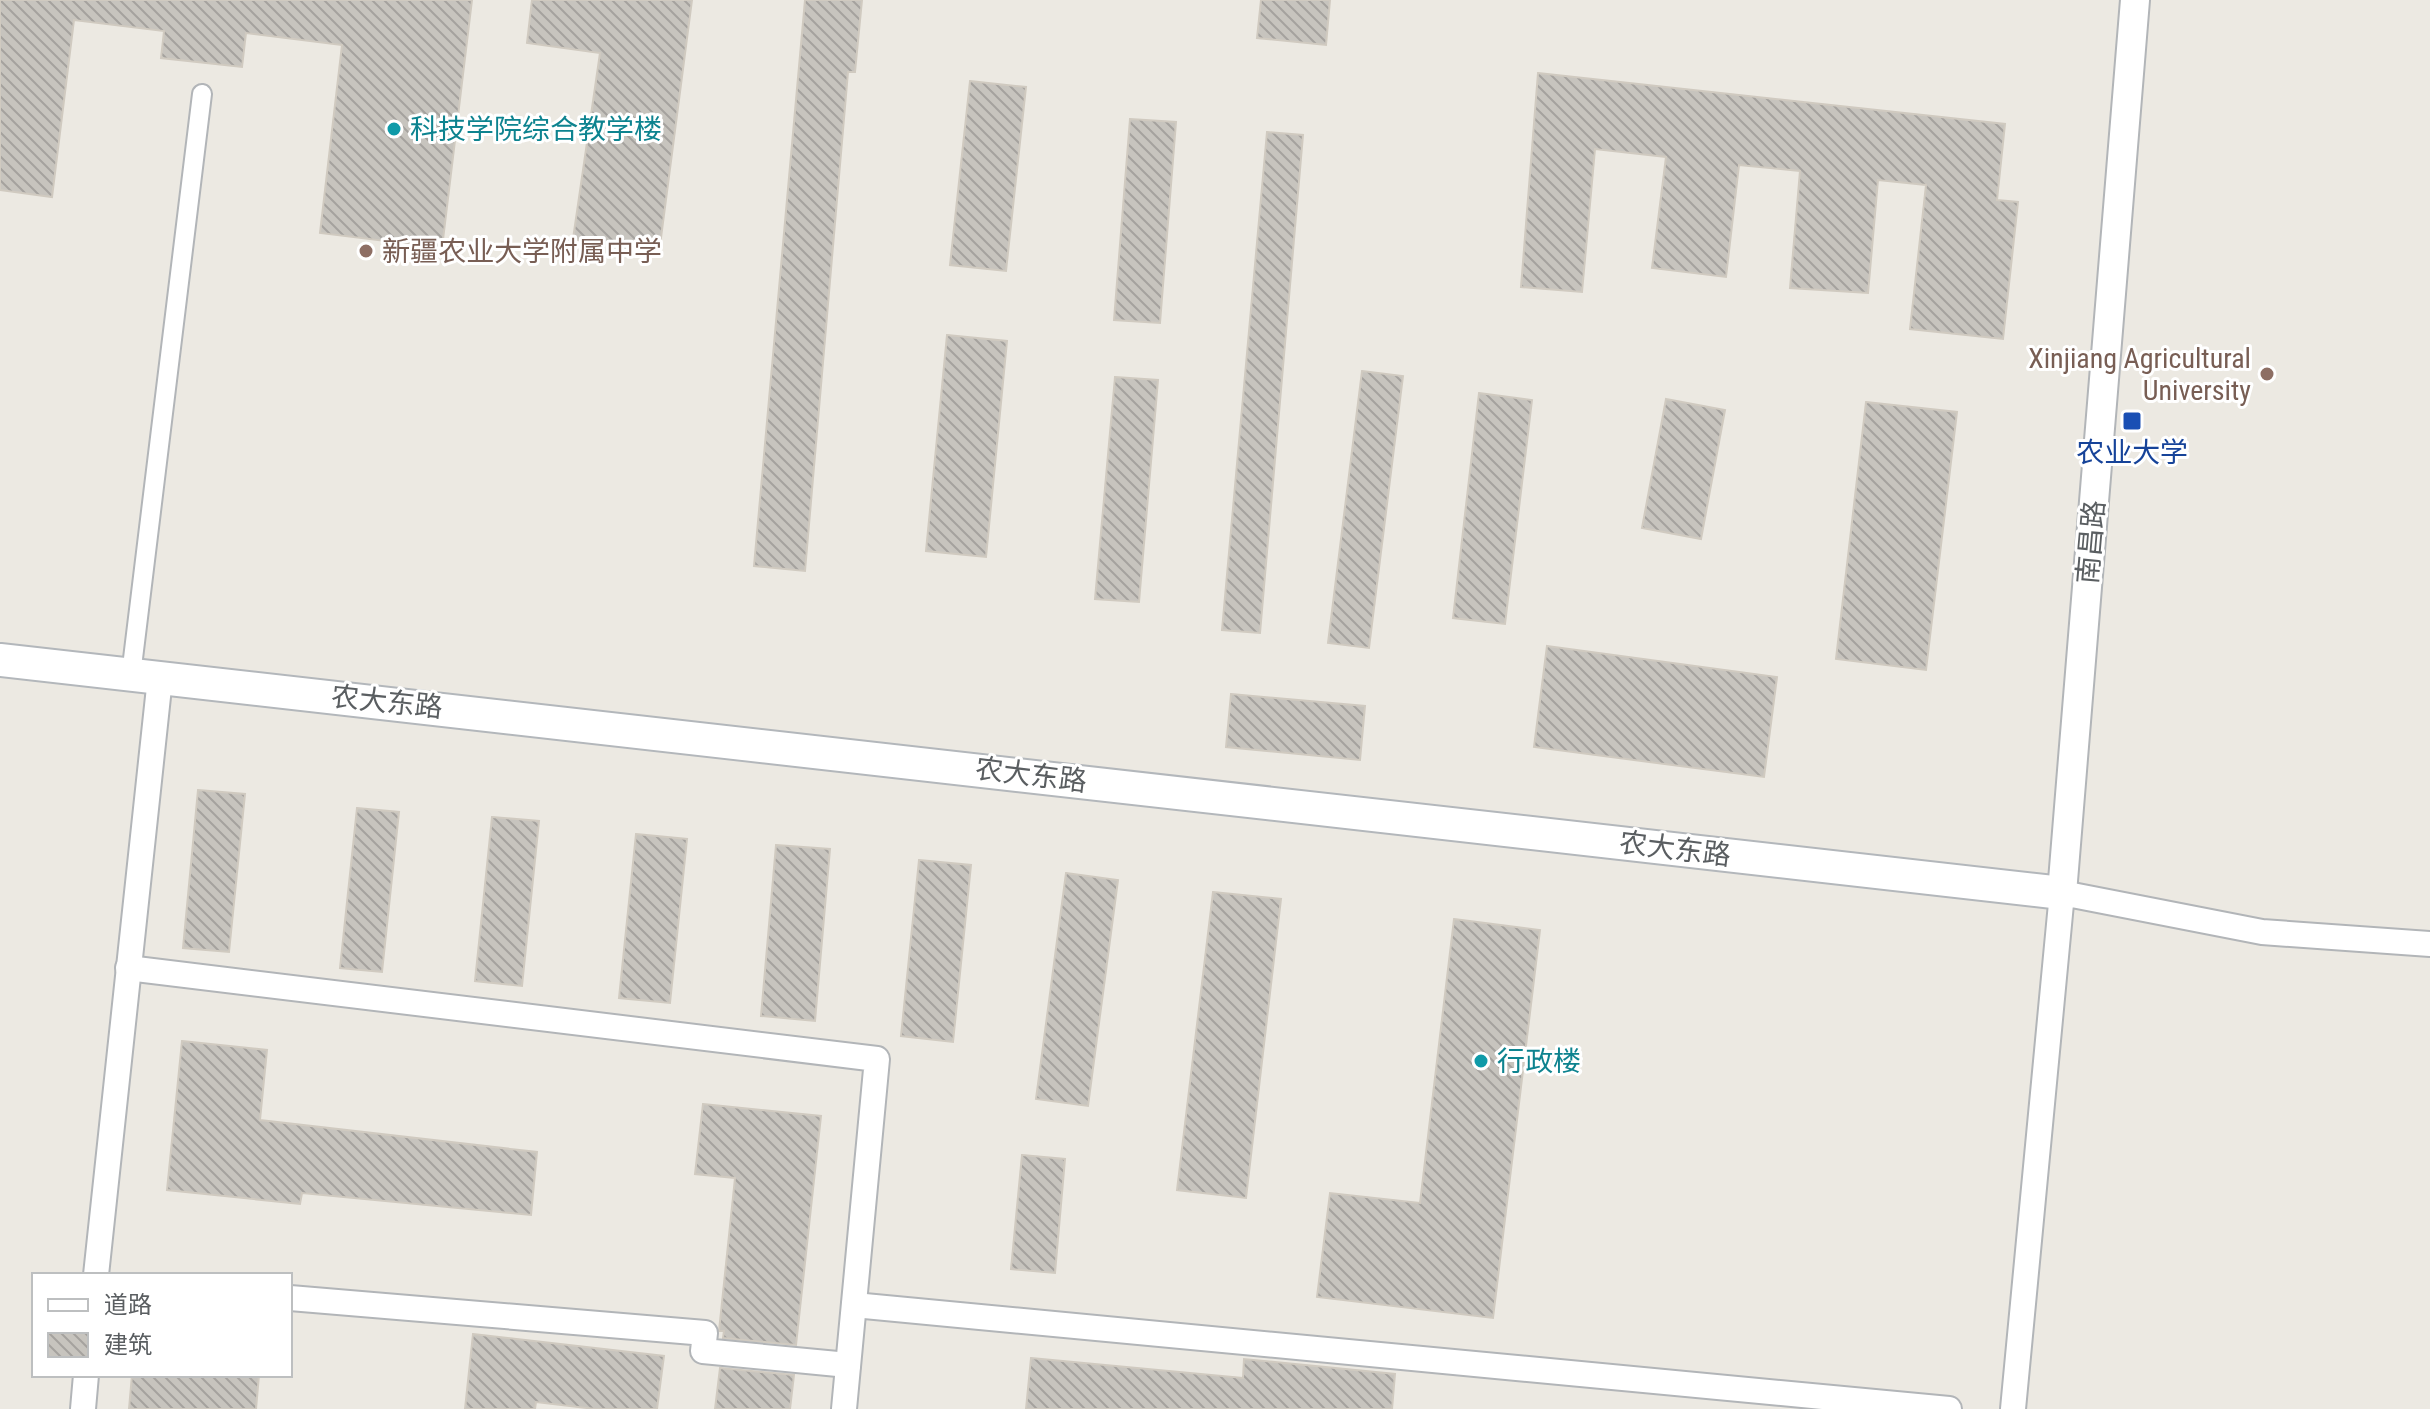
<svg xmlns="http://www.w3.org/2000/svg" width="2430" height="1409" font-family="'Roboto Condensed','Noto Sans SC',sans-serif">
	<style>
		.building { fill: url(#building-back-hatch); stroke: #d0cac0; stroke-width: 2 }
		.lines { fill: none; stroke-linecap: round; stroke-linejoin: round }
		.pedestrian-casing { stroke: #b2b5b8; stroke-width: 22 }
		.minor-casing { stroke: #b2b5b8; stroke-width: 28 }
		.tertiary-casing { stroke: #b2b5b8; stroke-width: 32 }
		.secondary-casing { stroke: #b3b7bb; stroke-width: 36 }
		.pedestrian { stroke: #fff; stroke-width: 18 }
		.minor { stroke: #fff; stroke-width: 24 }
		.tertiary { stroke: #fff; stroke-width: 28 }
		.secondary { stroke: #fff; stroke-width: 32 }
		.culture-dot { fill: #0f9aa8; stroke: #fff; stroke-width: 3 }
		.education-dot { fill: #8d6e63; stroke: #fff; stroke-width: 3 }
		.transit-dot { fill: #1a4fb4; stroke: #fff; stroke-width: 3 }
		.labels { text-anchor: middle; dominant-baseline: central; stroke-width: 6; stroke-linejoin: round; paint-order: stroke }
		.culture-label { font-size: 28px; fill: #0d838f; stroke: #fff; text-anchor: start }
		.education-label { font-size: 28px; fill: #785e54; stroke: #fff; text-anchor: start }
		.transit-label { font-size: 28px; fill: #164399; stroke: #fff }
		.street-label { font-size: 28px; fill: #5a5e61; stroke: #fff }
	</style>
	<defs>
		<pattern id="building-back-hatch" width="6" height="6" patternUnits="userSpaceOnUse" patternTransform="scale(2)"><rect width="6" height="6" fill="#c7c4be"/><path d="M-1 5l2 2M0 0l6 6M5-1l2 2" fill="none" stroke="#a5a29e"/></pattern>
	</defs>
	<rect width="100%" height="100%" fill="#ece9e2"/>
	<g class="building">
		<path d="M0,0H472L442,248L320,233L342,45L246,33L242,67L161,58L164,31L74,20L52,197L0,190Z"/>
		<path d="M532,0H692L659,253L573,239L600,53L527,43Z"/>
		<path d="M805,0H862L855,72H848L805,571L754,566Z"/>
		<path d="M1261,0H1330L1326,45L1257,38Z"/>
		<path d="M1538,73L2005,124L1997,200L2018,202L2003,339L1910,329L1926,185L1878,180L1868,293L1790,288L1800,171L1739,165L1726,277L1652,268L1666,157L1595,149L1582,292L1521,287Z"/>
		<path d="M970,81L1026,87L1006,271L950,265Z"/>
		<path d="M1130,119L1176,122L1160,323L1114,320Z"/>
		<path d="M1267,132L1303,135L1260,633L1222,630Z"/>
		<path d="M947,335L1007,341L986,557L926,551Z"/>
		<path d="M1362,371L1403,376L1369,648L1328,643Z"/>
		<path d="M1115,377L1158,380L1139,602L1095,599Z"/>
		<path d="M1479,393L1532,400L1505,624L1453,618Z"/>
		<path d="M1666,399L1725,410L1701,539L1642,528Z"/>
		<path d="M1866,402L1957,412L1926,670L1836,659Z"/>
		<path d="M1547,646L1777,677L1764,777L1534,747Z"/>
		<path d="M1231,694L1365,706L1360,760L1226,747Z"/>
		<path d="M198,790L245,794L229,952L183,948Z"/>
		<path d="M357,808L399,812L382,972L340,968Z"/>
		<path d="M492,817L539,821L522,986L475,981Z"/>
		<path d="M636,834L687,839L670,1003L619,998Z"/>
		<path d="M776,845L830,849L815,1021L761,1016Z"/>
		<path d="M919,860L971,865L953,1042L901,1036Z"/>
		<path d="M1066,873L1118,880L1088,1106L1036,1099Z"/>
		<path d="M1213,892L1281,899L1246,1198L1177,1190Z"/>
		<path d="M1454,919L1540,930L1493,1318L1317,1297L1330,1193L1420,1203Z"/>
		<path d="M182,1041L267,1050L260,1120L537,1152L531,1215L302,1193L300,1204L167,1190Z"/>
		<path d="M703,1104L821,1116L796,1345L723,1338L724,1331H719L735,1178L695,1174Z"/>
		<path d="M1022,1155L1065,1159L1055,1273L1011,1269Z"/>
		<path d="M473,1334L664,1356L657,1409H595L536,1402L535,1409H465Z"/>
		<path d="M1031,1358L1243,1378L1244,1359L1395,1374L1392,1409H1026Z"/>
		<path d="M720,1368L794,1375L790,1409H715Z"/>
		<path d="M132,1375H259L256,1409H129Z"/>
	</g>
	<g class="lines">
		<g class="pedestrian-casing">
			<path id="pedestrian" d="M131,675L202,94"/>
		</g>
		<g class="minor-casing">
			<g id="minor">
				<path d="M128,968L877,1059L844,1409"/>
				<path d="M96,1275L160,678"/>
				<path d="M290,1298L705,1333L703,1351L848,1365"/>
				<path d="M854,1305L1949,1409"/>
				<path d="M83,1409L86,1375"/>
				<path d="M2013,1409L2062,893L2262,932L2430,944"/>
			</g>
		</g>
		<g class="tertiary-casing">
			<path id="tertiary" d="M2062,893L2135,0"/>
		</g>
		<g class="secondary-casing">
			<path id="secondary" d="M0,660L2062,893"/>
		</g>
		<use href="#pedestrian" class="pedestrian"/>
		<use href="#minor" class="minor"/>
		<use href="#tertiary" class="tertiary"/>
		<use href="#secondary" class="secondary"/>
	</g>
	<g class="culture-dot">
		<circle cx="394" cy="129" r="8"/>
		<circle cx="1481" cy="1061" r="8"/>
	</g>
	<g class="education-dot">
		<circle cx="366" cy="251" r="8"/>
		<circle cx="2267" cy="374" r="8"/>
	</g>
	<rect class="transit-dot" x="2122" y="411" width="20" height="20" rx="4"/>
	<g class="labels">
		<g class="culture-label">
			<text x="410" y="129">科技学院综合教学楼</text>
			<text x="1497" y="1061">行政楼</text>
		</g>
		<g class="education-label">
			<text x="382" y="251">新疆农业大学附属中学</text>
			<text x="2251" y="358" text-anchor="end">Xinjiang Agricultural<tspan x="2251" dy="32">University</tspan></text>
		</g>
		<g class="transit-label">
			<text x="2132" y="452">农业大学</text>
		</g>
		<g class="street-label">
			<text transform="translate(2091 542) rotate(-85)">南昌路</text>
			<text transform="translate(387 702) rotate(6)">农大东路</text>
			<text transform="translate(1031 775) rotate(7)">农大东路</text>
			<text transform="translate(1675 849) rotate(7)">农大东路</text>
		</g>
	</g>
	<rect x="32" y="1273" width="260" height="104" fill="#ffffff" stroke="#bdbfc0" stroke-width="2"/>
	<rect x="48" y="1299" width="40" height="12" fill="#ffffff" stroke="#bdbfc0" stroke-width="2"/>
	<text x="104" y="1313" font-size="24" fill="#5a5e61">道路</text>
	<rect x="48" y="1333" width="40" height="24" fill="url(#building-back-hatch)" stroke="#bdbfc0" stroke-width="2"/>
	<text x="104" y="1353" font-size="24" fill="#5a5e61">建筑</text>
</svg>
